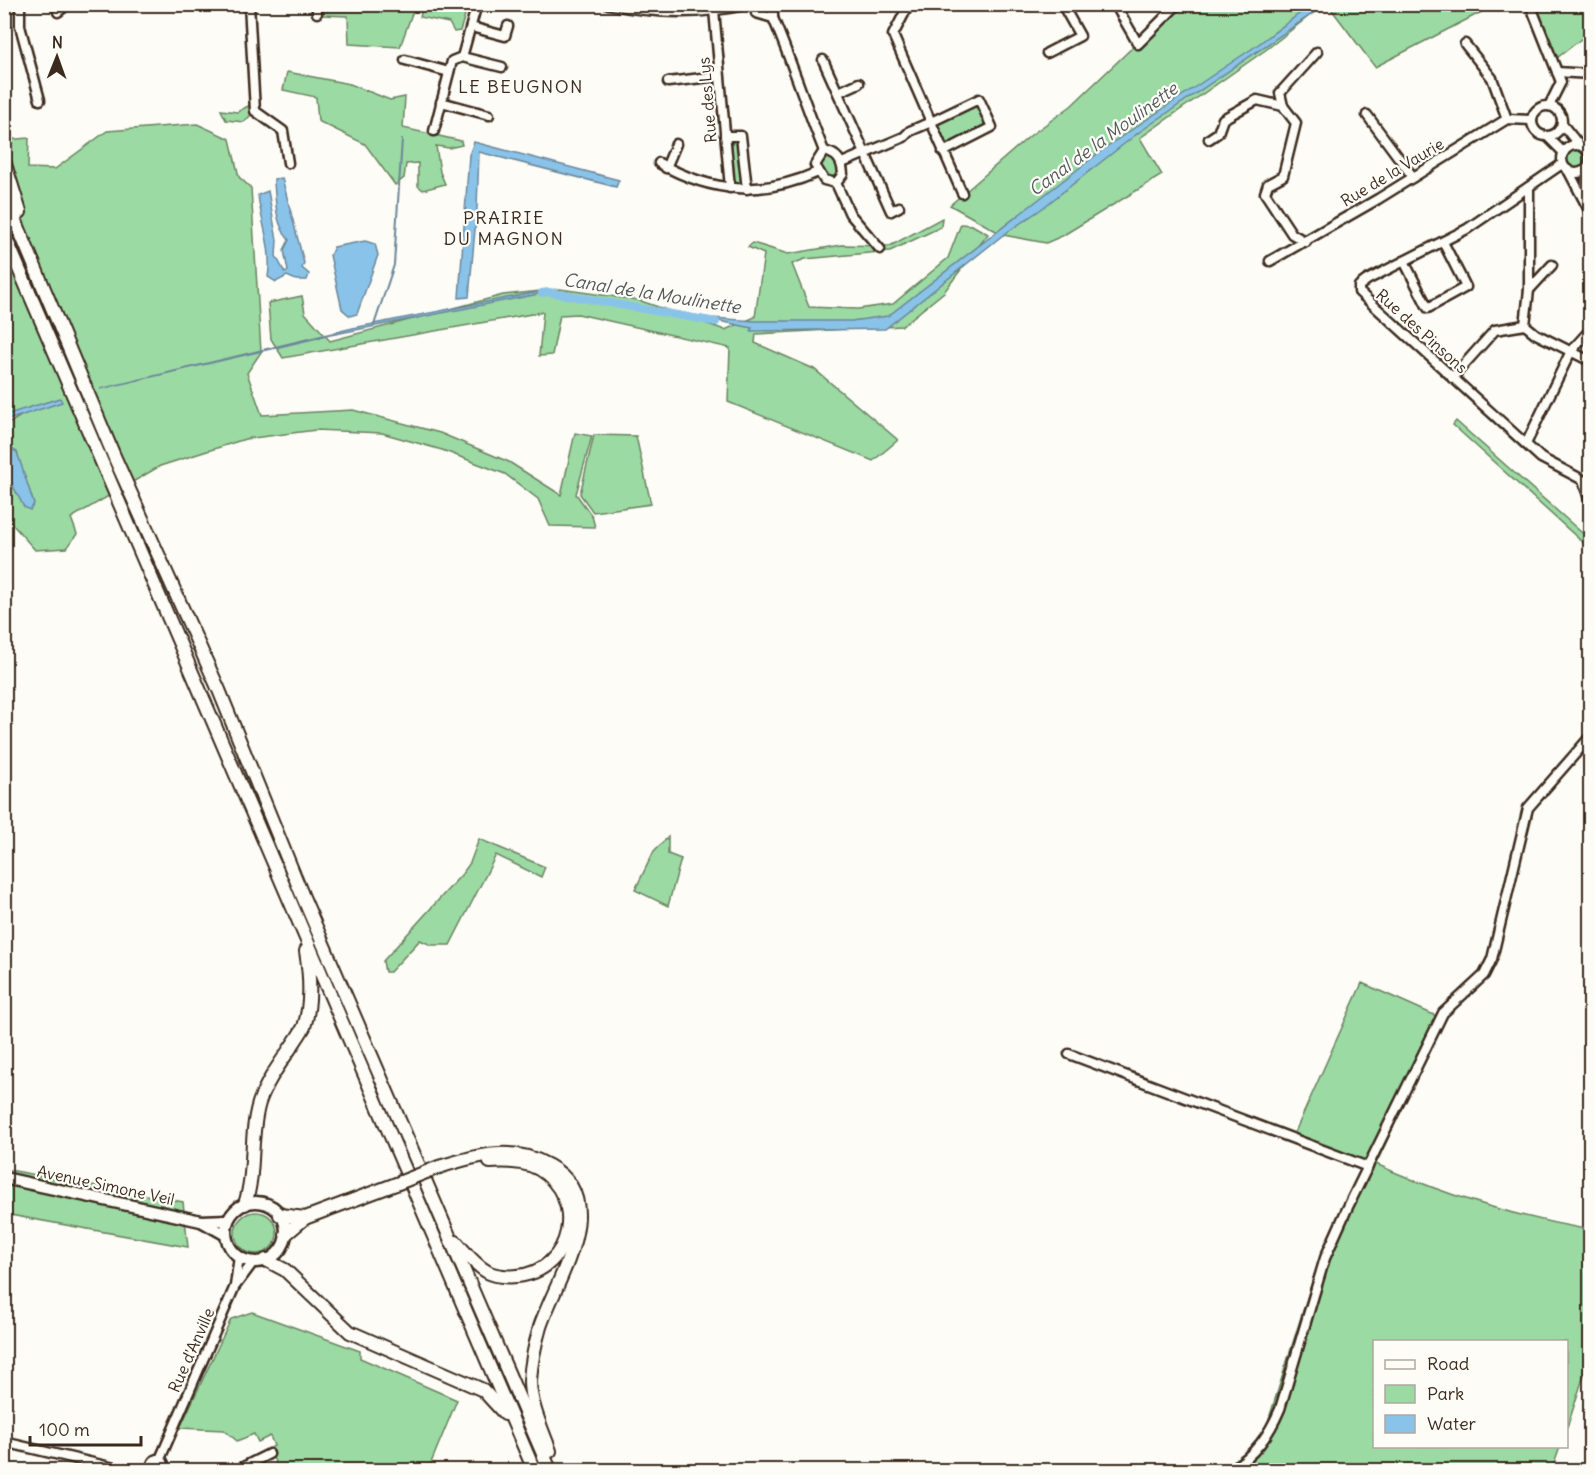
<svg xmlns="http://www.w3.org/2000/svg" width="1595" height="1475" font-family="Delius,sans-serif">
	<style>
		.green { fill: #9bdaa3; stroke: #6b8260; stroke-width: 1.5 }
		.water { fill: #8ac3e9; stroke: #6a8698; stroke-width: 1.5 }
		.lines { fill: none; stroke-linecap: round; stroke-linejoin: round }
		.stream { stroke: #6a8698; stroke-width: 2 }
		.canal { stroke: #8ac3e9; stroke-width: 8 }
		.minor-casing { stroke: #3b2a1e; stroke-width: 13 }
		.major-casing { stroke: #3b2a1e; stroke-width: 15 }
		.highway-casing { stroke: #3b2a1e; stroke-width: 16 }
		.minor { stroke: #fdfcf7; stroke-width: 8 }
		.major { stroke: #fdfcf7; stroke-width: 10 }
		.highway { stroke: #fdfcf7; stroke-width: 12 }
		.highway-bridge-casing { stroke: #3b2a1e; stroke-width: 16; stroke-linecap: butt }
		.highway-bridge { stroke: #fdfcf7; stroke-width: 12 }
		.labels { text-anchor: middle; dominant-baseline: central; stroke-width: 4.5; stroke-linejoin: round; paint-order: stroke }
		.street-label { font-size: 16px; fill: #3b2a1e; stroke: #fdfcf7 }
		.neighbourhood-label { font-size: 18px; letter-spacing: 1.5px; fill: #3b2a1e; stroke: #fdfcf7 }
		.water-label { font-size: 18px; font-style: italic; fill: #53585b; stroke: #fdfcf7 }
	</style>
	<rect width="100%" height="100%" fill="#fdfcf7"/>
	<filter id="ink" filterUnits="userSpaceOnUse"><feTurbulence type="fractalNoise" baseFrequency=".0167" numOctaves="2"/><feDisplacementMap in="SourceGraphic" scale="12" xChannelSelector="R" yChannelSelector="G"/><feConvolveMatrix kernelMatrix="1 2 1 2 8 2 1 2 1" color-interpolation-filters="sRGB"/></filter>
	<g filter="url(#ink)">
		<g class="green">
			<path d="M1276,4L1495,5L1375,67L1329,6H1322L1267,49L1140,138L1162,175L1062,236L1046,243L1003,235L950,205L1031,135L1071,106L1177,5H1261L1266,11Z"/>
			<path d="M322,5V4L415,5L400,47L349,44L348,16L322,15Z"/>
			<path d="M423,5H468L460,31L454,32L449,23L420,17Z"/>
			<path d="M1530,5H1590V32L1553,61Z"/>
			<path d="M287,72L350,84L390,100L405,97L403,128L461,141L462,145L449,148L436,146L440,172L445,184L423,190L418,186V163L406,164L404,178L395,185L365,144L318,121L316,97L283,90Z"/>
			<path d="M979,99L992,127L943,152L931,122Z"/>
			<path d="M254,103L255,111L244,122L226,120L221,110L237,112Z"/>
			<path d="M197,124L230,139L239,177L251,188L261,352L247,373L262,415L353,410L440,433L509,462L561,495L575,433L592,436L576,494L592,516L595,527L550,526L538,499L505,474L442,450L382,433L316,430L245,439L160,466L71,518L77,534L67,548L35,550L5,516V426L22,415L5,420V140L29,138L28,168L55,169L107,131Z"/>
			<path d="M725,136H741L747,189L730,188Z"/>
			<circle cx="1577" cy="158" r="11"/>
			<path d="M832,153L843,174L829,183L816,160Z"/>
			<path d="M942,218L941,227L890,251L805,259L792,264L809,307L858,309L893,304L948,258L961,224L972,225L988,234L944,292L902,326L756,334L755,343L814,369L898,440L873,461L728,402L730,348L578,314L560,315L552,355L539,356L543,312L283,358L271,339L268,303L302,296L305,313L330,341L503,295L560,289L638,300L725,330L755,317L764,254L748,247L753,243L788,254L842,245L890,246Z"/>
			<path d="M1456,421L1590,540V549L1453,425Z"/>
			<path d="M594,435L636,436L651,504L593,512L580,494Z"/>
			<path d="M668,837V854L681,859L668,906L635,890L654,851Z"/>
			<path d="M479,839L545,867L541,877L496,855L450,945H431L420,940L390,972H385L383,961L462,874L470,863Z"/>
			<path d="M1362,983L1434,1015L1445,1017L1376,1164C1444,1195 1517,1217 1590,1230V1356L1567,1428L1566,1342H1374V1446L1560,1447L1552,1470H1218C1239,1459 1253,1449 1266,1428L1319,1260L1361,1175L1359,1166L1291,1141Z"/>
			<path d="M4,1169L183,1202L188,1247L5,1214Z"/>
			<circle cx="256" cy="1233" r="21"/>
			<path d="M252,1312L360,1351V1358L457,1400L428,1470H285L278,1468L269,1449L274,1446L270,1436L258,1442L254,1434L237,1441L224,1430L180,1428L231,1319Z"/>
		</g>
		<g class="water">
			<path d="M1311,5H1325L1138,133L1040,210L1003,235L885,329L750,331L752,328L724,322L549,292L330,335L100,389L353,328L548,290L711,318L756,321H851L888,316L1109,145L1256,46Z"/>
			<path d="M474,142L619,180L616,187L479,152L477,207L469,297L459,298L469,155Z"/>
			<path d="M282,178L304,263L302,268L309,274L307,280H296L287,276L276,282L268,277C273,248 261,223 258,195L268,191L277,240L276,256L285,273L288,271L284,250L289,240C275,223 276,204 274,182V179Z"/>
			<path d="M365,241L375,244L378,255L357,314L350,316L342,309L330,255L334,247Z"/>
			<path d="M60,398L62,402L5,421V415Z"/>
			<path d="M5,437L10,448L17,452L34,504L30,510L24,507L5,471Z"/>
		</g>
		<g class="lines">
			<path class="stream" d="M374,325L394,265L402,139"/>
			<path class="canal" d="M542,293L549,292L716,322"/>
			<g class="minor-casing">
				<g id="minor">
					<path d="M20,4V26L40,100"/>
					<path d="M249,4L255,111L283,131L288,163"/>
					<path d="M608,4C654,14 703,15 749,4"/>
					<path d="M1115,4L1138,44L1178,4"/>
					<path d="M1530,4L1561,82L1549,106"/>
					<path d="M714,10L730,188"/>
					<path d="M58,12L68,4"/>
					<path d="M317,13V4"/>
					<path d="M756,13L773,18C792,62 806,107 824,151"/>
					<path d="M773,18V4"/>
					<path d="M471,27L505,36L508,26"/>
					<path d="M1465,44L1492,78L1507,119"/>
					<path d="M1047,53L1080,36L1062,4"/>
					<path d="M462,57L502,67"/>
					<path d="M405,60L449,72"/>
					<path d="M823,60L891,211L899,207"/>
					<path d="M1557,72L1590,74"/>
					<path d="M668,82L719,76"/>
					<path d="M839,92L859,83"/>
					<path d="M441,102L489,115"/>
					<circle cx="1547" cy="121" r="15"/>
					<path d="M1367,115L1413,177"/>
					<path d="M1562,124L1578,144"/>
					<path d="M434,131L452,61L462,57L477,4"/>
					<path d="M725,136H741L747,189"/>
					<path d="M1548,137L1563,152"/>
					<path d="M1209,139L1218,133L1223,119L1257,100L1283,106"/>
					<circle cx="1576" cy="159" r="14"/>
					<path d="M824,151C837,154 842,160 843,174L836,183L824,180L815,165Z"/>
					<path d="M943,152L992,127L979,99L931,122L962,193"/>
					<path d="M659,163C712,193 762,197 818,172"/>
					<path d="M842,163L904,137L910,131L931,122L893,35L906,10L904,4"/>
					<path d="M1562,164L1467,229L1367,280L1359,286V292L1541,458L1583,480L1590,502"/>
					<path d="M666,168L676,144"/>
					<path d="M1568,170L1590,212"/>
					<path d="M836,183L850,214L880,249"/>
					<path d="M1529,187V290L1525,325L1536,334L1590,361"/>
					<path d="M1585,201L1587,168"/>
					<path d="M1306,242L1292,234L1265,193L1268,184L1283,176L1296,123L1283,106L1280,93L1317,52"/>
					<path d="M1270,261L1378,199L1507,119L1532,120"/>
					<path d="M1404,261L1428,308L1466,287L1443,242"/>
					<path d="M1529,290L1552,265"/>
					<path d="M1452,378L1495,330L1525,325"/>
					<path d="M1526,444L1571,351L1590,330"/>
					<path d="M1069,1054L1368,1167"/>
					<path d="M236,1285L254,1261"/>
					<path d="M4,1442L123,1470"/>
					<path d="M160,1459L235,1286L239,1256"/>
					<circle cx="158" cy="1465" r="6"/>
					<path d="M144,1470H146"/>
					<path d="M237,1470L269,1454"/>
					<path d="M1230,1470C1255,1455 1269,1435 1280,1409L1325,1258L1346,1211L1443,1013L1484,975L1492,959L1528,808L1590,737"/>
				</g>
			</g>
			<g class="major-casing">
				<g id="major">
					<path d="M4,1178L201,1221L228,1220"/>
					<circle cx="256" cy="1232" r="30"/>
					<path d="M201,1221L226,1235"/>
				</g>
			</g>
			<g class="highway-casing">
				<g id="highway">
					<path d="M4,161L20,212"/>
					<path d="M4,193L114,456L219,690L303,897L550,1470"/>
					<path d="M4,234L534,1470"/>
					<path d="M439,1167C477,1155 513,1145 549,1166C612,1201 555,1281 540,1327C535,1344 531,1363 530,1381C530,1404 542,1429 550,1451"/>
					<path d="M245,1204C256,1171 249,1136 259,1103C268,1076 290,1051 304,1027C312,1003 310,976 306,951"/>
					<path d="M280,1215L305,1218"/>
					<path d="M286,1234L305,1218L396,1184"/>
					<path d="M456,1242C465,1252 474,1264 486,1271C493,1276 508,1277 517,1276C573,1271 587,1198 539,1169C525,1161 505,1161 490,1162"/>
					<path d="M266,1260L285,1270L350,1332L483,1390L505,1414"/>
				</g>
			</g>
			<use href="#minor" class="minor"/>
			<use href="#major" class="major"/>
			<use href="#highway" class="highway"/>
			<g class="highway-bridge-casing">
				<path id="highway-bridge" d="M396,1184L439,1167"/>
			</g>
			<use href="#highway-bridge" class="highway-bridge"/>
		</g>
	</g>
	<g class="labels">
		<g class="street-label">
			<text transform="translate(707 100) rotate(-95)">Rue des Lys</text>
			<text transform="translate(1392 172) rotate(-31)">Rue de la Vaurie</text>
			<text transform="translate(1422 331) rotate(42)">Rue des Pinsons</text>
			<text transform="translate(106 1185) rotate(12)">Avenue Simone Veil</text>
			<text transform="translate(191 1350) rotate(-66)">Rue d'Anville</text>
		</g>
		<g class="neighbourhood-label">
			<text x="521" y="86">LE BEUGNON</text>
			<text x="504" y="217">PRAIRIE<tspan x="504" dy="21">DU MAGNON</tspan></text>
		</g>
		<g class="water-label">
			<text transform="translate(1103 139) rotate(-36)">Canal de la Moulinette</text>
			<text transform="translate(652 293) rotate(9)">Canal de la Moulinette</text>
		</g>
	</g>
	<rect width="1595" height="1475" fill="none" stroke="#fdfcf7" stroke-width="24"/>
	<rect x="12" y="12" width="1571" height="1451" fill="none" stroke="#3b2a1e" stroke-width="2" filter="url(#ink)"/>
	<rect x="1373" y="1340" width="195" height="108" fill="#fdfcf7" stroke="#afa8a0" stroke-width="1.5"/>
	<rect x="1385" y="1360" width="30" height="9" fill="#fdfcf7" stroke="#afa8a0" stroke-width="1.5"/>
	<text x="1427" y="1370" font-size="18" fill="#3b2a1e">Road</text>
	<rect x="1385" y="1385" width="30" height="18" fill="#9bdaa3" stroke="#afa8a0" stroke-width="1.5"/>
	<text x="1427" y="1400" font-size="18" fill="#3b2a1e">Park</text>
	<rect x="1385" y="1415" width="30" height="18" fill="#8ac3e9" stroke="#afa8a0" stroke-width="1.5"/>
	<text x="1427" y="1430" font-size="18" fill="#3b2a1e">Water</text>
	<g transform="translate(57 57) rotate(1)" stroke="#fdfcf7" stroke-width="4.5" paint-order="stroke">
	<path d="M0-4.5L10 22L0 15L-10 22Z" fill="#3b2a1e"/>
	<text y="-9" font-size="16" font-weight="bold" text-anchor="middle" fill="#3b2a1e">N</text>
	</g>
	<path d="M30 1436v9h111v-9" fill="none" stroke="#3b2a1e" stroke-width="3"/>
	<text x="39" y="1436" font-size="18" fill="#3b2a1e" stroke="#fdfcf7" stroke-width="4.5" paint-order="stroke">100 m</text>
</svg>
